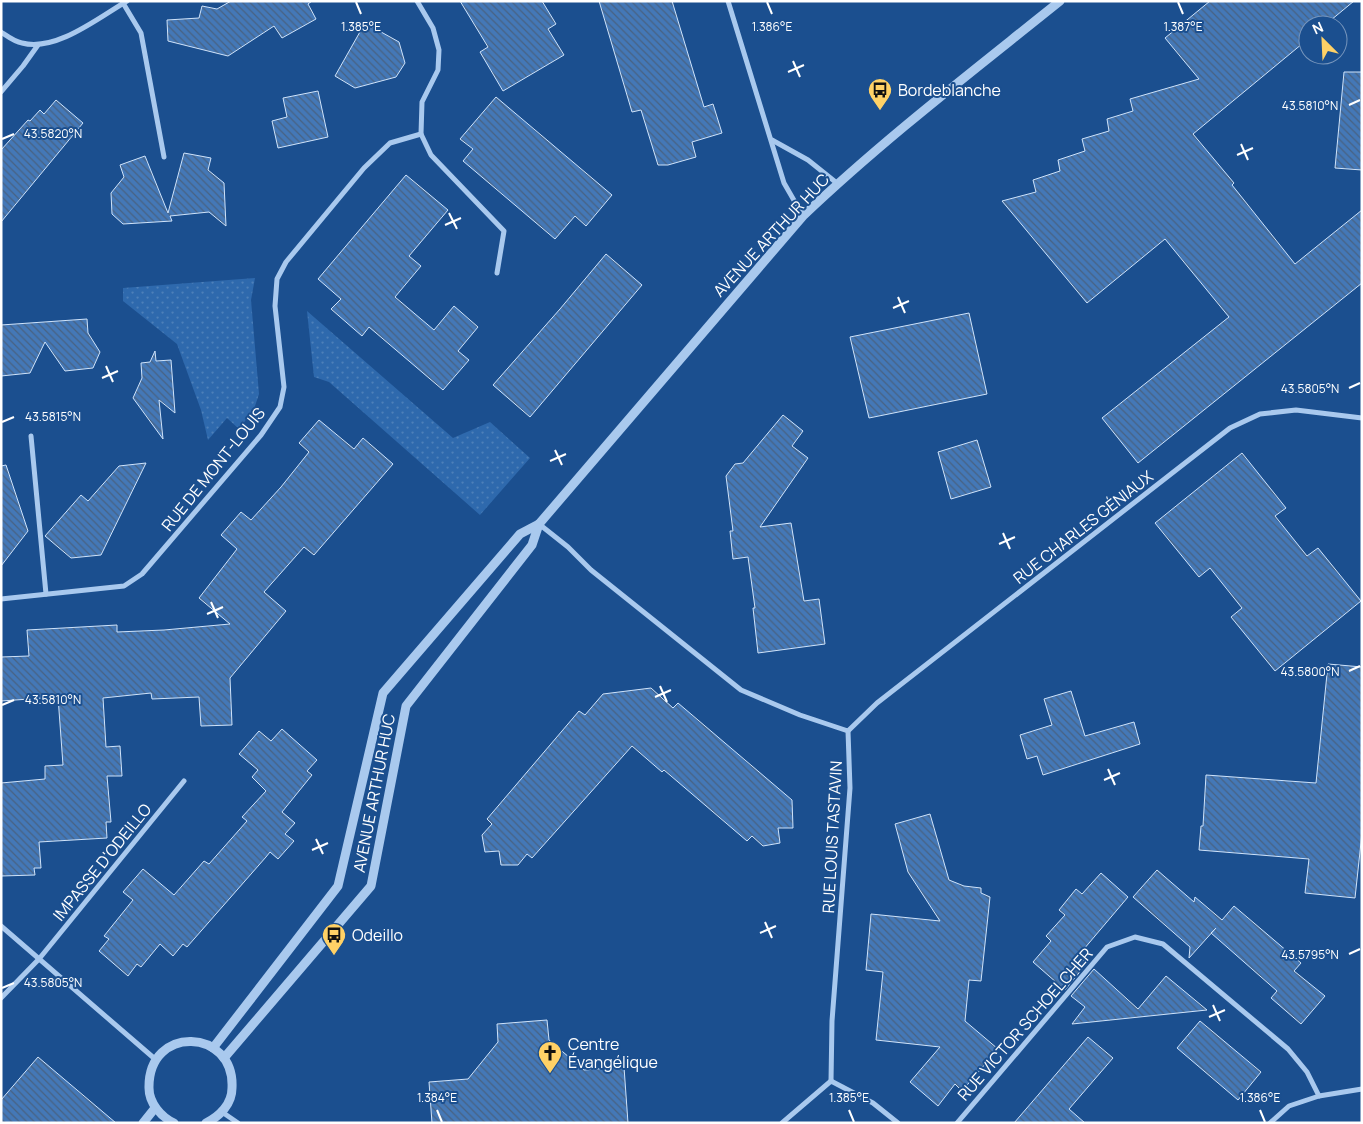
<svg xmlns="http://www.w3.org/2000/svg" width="1363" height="1124" font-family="Manrope,sans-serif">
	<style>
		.grass { fill: url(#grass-dots) }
		.building { fill: url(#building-back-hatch); stroke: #cfe3fa }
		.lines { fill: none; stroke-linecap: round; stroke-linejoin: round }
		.minor { stroke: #a9c9ee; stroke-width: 5 }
		.tertiary { stroke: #a9c9ee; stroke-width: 9 }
		.ticks { fill: none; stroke: #fff; stroke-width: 2 }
		.labels { text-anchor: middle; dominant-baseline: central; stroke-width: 4; stroke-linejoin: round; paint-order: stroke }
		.poi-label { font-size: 16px; fill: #fff; stroke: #1b4f8f; text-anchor: start }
		.street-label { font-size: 16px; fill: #fff; stroke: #1b4f8f }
		.ticks-label { font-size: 12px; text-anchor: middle; fill: #fff; stroke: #1b4f8f; stroke-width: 4; stroke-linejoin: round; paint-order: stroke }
	</style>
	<defs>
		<pattern id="grass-dots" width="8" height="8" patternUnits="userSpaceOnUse" patternTransform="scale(1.25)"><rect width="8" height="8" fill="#2e69ad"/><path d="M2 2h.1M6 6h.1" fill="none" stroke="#4d80b9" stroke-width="1.8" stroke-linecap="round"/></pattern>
		<pattern id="building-back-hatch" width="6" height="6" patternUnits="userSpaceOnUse" patternTransform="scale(1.25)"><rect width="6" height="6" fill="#4478b7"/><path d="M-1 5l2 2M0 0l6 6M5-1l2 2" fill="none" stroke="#486282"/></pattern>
	</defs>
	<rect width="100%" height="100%" fill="#1b4f8f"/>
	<g class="grass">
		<path d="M255,278L251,300L259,394L254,409L239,429L227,418L208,440L201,410L177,344L123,301V288Z"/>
		<path d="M307,311L453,438L490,422L530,458L480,515L329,382L314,377Z"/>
	</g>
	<g class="building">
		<path d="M231,1H312L308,4L316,19L282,38L274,26L228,56L168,41L167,20L199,18L202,6L217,9Z"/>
		<path d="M460,1H542L556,24L548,29L564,55L503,91L480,52L488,47Z"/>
		<path d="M599,1H672L704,107L713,104L722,133L692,142L696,157L668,165H658L641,110L632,112Z"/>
		<path d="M1210,1H1354L1325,25H1308V39L1193,134L1234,183L1232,185L1295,264L1362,210V283L1138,463L1102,418L1229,317L1165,239L1087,303L1002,201L1036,192L1033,180L1060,171L1058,160L1085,151L1082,139L1109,131L1107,119L1133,111L1130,99L1199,79L1165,38Z"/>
		<path d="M365,23L399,42L405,63L396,77L355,88L335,76Z"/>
		<path d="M1344,72H1362V170L1335,168Z"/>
		<path d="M318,91L328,137L278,148L272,121L287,117L283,98Z"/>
		<path d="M496,97L612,195L586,226L575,216L555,239L463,161L473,149L460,139Z"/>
		<path d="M56,100L83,123L1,222V150L28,120L30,121L40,110L44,114Z"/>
		<path d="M184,153L211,158L208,170L224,183L226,226L209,212L170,216L172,221L123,224L112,214L111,193L124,177L120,165L145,156L168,213Z"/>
		<path d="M406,175L448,210L409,256L421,266L395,297L434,330L454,306L478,327L458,351L469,360L443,390L369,327L362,336L331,309L341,299L318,279Z"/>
		<path d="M606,254L642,285L530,417L493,385L560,309Z"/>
		<path d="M969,313L987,394L869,418L850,337Z"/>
		<path d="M87,319L88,333L100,352L93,368L65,371L45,342L30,373L1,376V325Z"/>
		<path d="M155,351L156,361L171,360L175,413L159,400L163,439L133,398L142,378L141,363L150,362Z"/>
		<path d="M783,415L803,431L792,446L808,458L760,527L791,523L804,601L819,599L825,644L758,653L753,608H755L748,557L733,559L730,531H733L726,476L735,464L743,463Z"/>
		<path d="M319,420L354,449L363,438L393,464L314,555L304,547L264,592L286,611L230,678L232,725L201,726L199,697L152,699L151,693L103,698L106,747L120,746L122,776H107L111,822H106L107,838L39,842L41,868H34L35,875L1,876V783L45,779V766L63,765L58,697L1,701V657L29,656L27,630L117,625V632L164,630L230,624L199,598L237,549L221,535L241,512L251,520L281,487L309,452L299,443Z"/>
		<path d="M977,440L991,487L951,499L938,452Z"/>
		<path d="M1242,453L1286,508L1275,516L1307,556L1318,548L1361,601L1275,671L1231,617L1242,608L1210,568L1199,577L1155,523Z"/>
		<path d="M146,463L101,555L71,558L45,536L81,495L88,501L119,466Z"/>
		<path d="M6,465L28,531L1,566V466Z"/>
		<path d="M1328,664L1362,667V833L1355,898L1305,893L1309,859L1199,850L1201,826H1203L1206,775L1316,783Z"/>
		<path d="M651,688L673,708L678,703L792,800L793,828H778L780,843L763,846L752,836L747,841L664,770L662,772L632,746L532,858L527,854L518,865H501L499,851L485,852L482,835L492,824L487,819L579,711L585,715L603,694Z"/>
		<path d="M1071,691L1085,736L1134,722L1140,744L1043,775L1037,756L1027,759L1020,735L1052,725L1044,699Z"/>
		<path d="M282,729L317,760L307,771L312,775L282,812L295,823L285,834L294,841L278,859L270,852L266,857L187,947L183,944L173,956L160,944L141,967L137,964L128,976L99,951L109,939L104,936L133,900L123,892L143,869L174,895L204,861L209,864L247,821L242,817L266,791L252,777L258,770L239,754L259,731L271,741Z"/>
		<path d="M930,814L949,880L964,886L981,888V893L990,897L981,981L969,980L965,1021L998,1049L962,1091L955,1084L938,1106L910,1082L940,1047L876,1040L883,972L866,970L871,914L940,921L908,872L895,824Z"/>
		<path d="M1157,870L1194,902L1195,897L1222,920L1234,906L1301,963L1294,971L1325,996L1301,1024L1271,998L1277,991L1211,933L1216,928L1189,958L1190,947L1133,897Z"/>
		<path d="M1101,873L1128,897L1078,956L1087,963L1065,990L1033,962L1051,941L1046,936L1065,915L1059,910L1076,889L1082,894Z"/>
		<path d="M1094,969L1138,1009L1166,976L1207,1010L1072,1024L1085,1007L1071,996Z"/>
		<path d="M547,1020L549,1040L584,1070L624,1067L628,1123H432L429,1082L468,1079L498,1042L497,1024Z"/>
		<path d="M1200,1021L1261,1072L1238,1100L1177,1048Z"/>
		<path d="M1088,1037L1113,1058L1069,1109L1085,1123H1014Z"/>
		<path d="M38,1057L116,1123H1V1100Z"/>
	</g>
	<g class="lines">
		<g class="minor">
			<path d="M417,1L433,28L439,50L438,70L422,102L421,134L431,155L504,231L497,273"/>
			<path d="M728,1L784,183L803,216"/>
			<path d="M123,3L141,33L164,157"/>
			<path d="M1,32C7,36 15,42 22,43C56,52 98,18 127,1"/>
			<path d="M1,92L23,66L38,45"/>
			<path d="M772,140L808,160L838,184"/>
			<path d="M31,436L46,594"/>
			<path d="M539,524L568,547L591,570L741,690L800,715L848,731L850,788L832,1021L831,1081"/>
			<path d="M1,599L124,586L142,574L261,435L280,407L284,387L275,306L277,279L286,262L364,168L390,143L421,134"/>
			<path d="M848,731L877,703L1230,428L1260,414L1296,410L1362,418"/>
			<path d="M1,926L155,1059"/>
			<path d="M1,998L39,959L184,781"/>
			<path d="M222,1112L238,1123"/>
			<path d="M782,1123L831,1081L873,1103L898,1123"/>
			<path d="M957,1123L1107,947L1135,937L1163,944L1288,1049L1307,1072L1319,1096"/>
			<path d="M1270,1123L1289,1106L1319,1096L1362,1089"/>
		</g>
		<g class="tertiary">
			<path d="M213,1048L338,886L383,693L520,534L539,524"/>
			<path d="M224,1058L371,886L406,706L532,545L539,524L803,216C884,139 973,71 1060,1"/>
			<path d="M143,1123L155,1108"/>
			<path d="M174,1123C161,1117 149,1103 149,1088C148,1024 235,1028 232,1088C232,1104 220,1116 206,1123"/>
		</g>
	</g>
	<path class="ticks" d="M356,2L361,14M767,2L772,14M1178,2L1183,14M793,61L800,77M788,72L804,65M1349,105L1360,100M2,139L14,134M1241,144L1248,160M1237,155L1253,148M449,213L457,229M445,225L461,218M898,297L905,313M893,308L909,301M106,366L113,382M102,378L118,371M1349,388L1360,383M2,422L14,417M555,450L562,465M550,461L566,454M1003,533L1010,549M999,544L1015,537M211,602L218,618M207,614L223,607M1349,671L1360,666M660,686L667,702M655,697L671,690M2,705L14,700M1108,769L1115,785M1104,780L1120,773M316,839L323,854M312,850L328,843M765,922L772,938M760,933L776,926M1349,954L1360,949M2,988L14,983M1213,1005L1220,1021M1209,1017L1225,1010M437,1110L442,1122M849,1110L854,1122M1260,1110L1265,1122"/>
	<defs>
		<g id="bus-pin" transform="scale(1.25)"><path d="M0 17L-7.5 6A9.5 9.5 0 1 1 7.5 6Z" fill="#ffd166" stroke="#1b4f8f"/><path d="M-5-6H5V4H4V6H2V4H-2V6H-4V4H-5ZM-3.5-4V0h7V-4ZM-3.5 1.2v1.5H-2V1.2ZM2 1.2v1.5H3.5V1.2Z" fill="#111"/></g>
		<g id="church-pin" transform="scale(1.25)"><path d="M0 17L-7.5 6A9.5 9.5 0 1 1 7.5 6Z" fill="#ffd166" stroke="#1b4f8f"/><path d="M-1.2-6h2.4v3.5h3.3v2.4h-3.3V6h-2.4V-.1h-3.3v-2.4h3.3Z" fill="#111"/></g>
	</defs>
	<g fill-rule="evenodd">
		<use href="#bus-pin" x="880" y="90"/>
		<use href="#bus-pin" x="334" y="935"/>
		<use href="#church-pin" x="550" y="1053"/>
	</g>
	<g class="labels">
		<g class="poi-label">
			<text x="898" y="90">Bordeblanche</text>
			<text x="352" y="935">Odeillo</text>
			<text x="568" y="1044">Centre<tspan x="568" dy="18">Évangélique</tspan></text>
		</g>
		<g class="street-label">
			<text transform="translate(771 235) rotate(-47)">AVENUE ARTHUR HUC</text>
			<text transform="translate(213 469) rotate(-51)">RUE DE MONT-LOUIS</text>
			<text transform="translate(1083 527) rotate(-38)">RUE CHARLES GÉNIAUX</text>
			<text transform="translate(374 793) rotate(-79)">AVENUE ARTHUR HUC</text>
			<text transform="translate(832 837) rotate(-87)">RUE LOUIS TASTAVIN</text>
			<text transform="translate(102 862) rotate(-51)">IMPASSE D'ODEILLO</text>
			<text transform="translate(1025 1024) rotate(-49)">RUE VICTOR SCHOELCHER</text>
		</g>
	</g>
	<g class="ticks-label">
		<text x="1183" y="31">1.387°E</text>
		<text x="361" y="31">1.385°E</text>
		<text x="772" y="31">1.386°E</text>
		<text x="1310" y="110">43.5810°N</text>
		<text x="53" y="138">43.5820°N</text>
		<text x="1310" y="393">43.5805°N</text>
		<text x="53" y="421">43.5815°N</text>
		<text x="1310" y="676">43.5800°N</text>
		<text x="53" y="704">43.5810°N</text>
		<text x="1310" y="959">43.5795°N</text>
		<text x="53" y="987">43.5805°N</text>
		<text x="437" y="1102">1.384°E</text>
		<text x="849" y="1102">1.385°E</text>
		<text x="1260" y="1102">1.386°E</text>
	</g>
	<rect width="1363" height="1124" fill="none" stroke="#ffffff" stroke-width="5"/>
	<g transform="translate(1323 40) rotate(336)"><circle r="24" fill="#1b4f8f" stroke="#7695bc"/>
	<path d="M0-4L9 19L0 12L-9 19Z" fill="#ffd166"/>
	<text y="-8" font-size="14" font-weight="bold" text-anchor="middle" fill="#ffffff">N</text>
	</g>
</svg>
